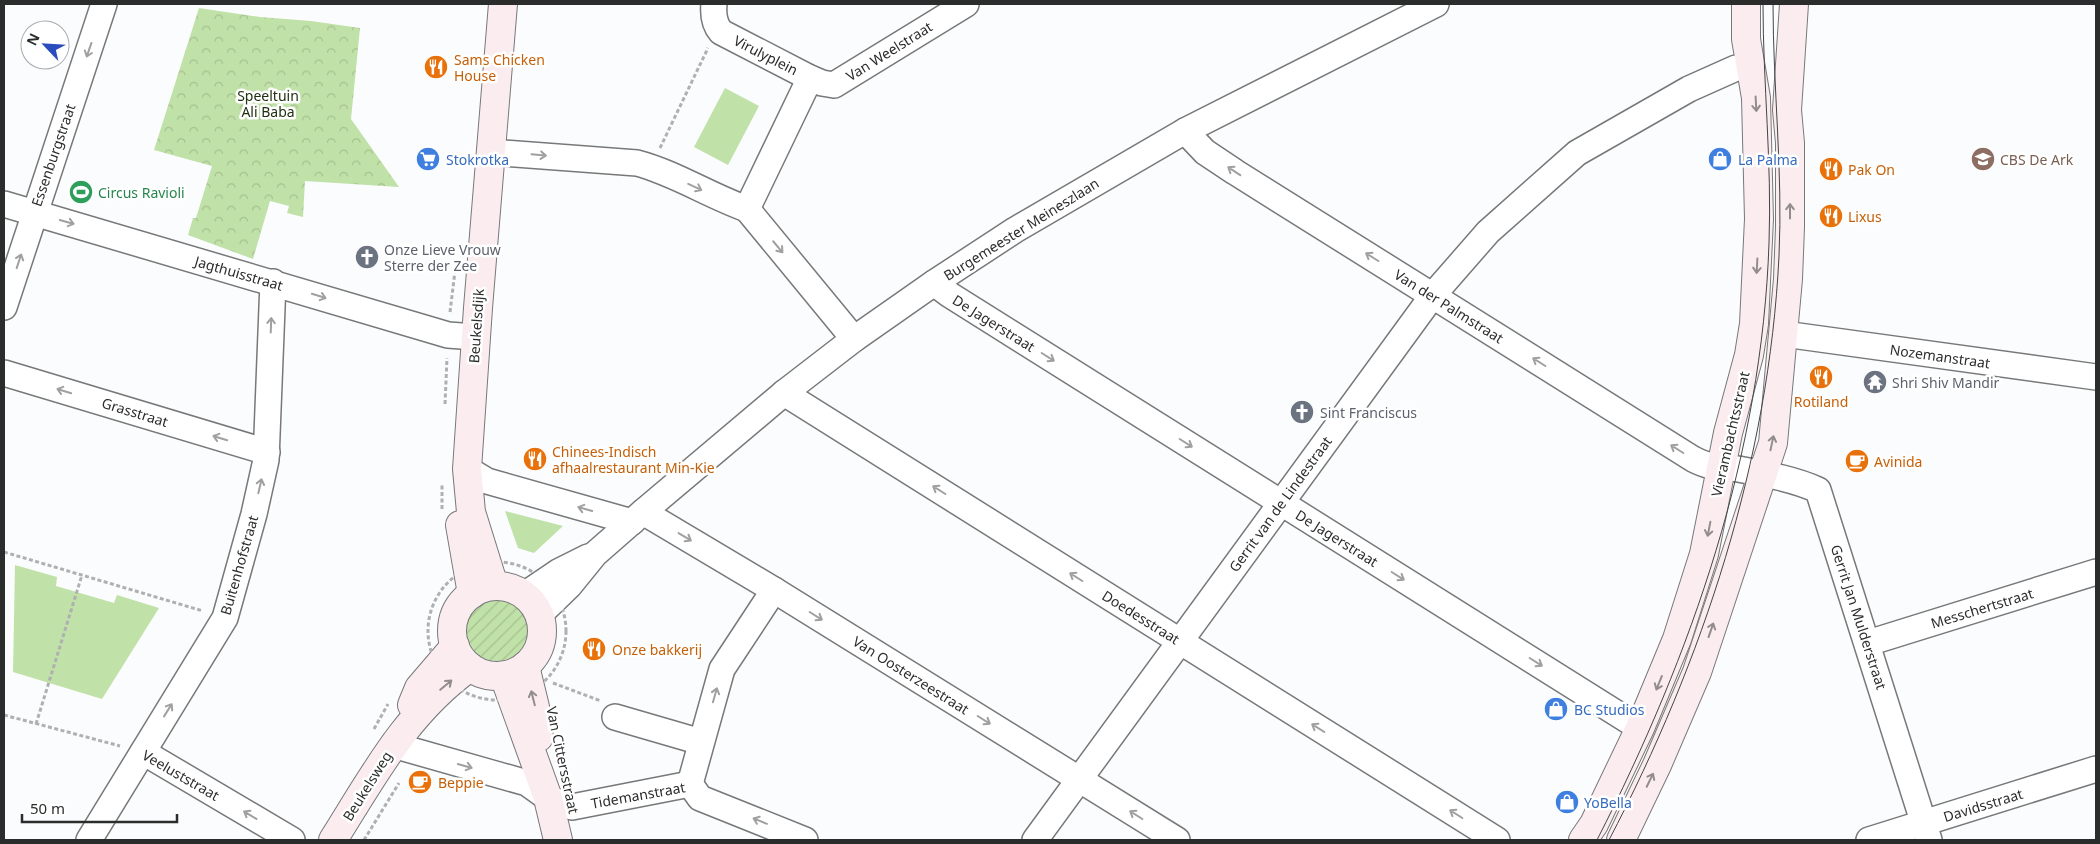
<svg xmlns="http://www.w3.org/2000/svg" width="2100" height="844" font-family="'Noto Sans',sans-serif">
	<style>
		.grass { fill: #c0e1a7 }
		.park { fill: url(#park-crowns) }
		.garden { fill: url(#garden-furrows) }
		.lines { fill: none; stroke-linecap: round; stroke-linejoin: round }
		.street-casing { stroke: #777879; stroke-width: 28 }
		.secondary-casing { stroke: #777879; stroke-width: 30 }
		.path { stroke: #afb0b1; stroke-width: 3; stroke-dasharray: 4 2.5; stroke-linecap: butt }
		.street { stroke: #fff; stroke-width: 25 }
		.secondary { stroke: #fbecef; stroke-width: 28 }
		.tram { stroke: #444546; stroke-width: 1 }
		.oneway { stroke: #a0a0a0 }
		.oneway2 { stroke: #938c8e }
		.labels { text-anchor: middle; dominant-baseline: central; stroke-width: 5; stroke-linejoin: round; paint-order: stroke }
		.street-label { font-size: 14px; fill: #2b2c2c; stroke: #fff }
		.food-label { font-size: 14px; fill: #c56008; stroke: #fff; text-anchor: start }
		.park-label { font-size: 14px; fill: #203111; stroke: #fff }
		.shop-label { font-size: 14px; fill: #366cbe; stroke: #fff; text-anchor: start }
		.education-label { font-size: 14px; fill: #785e54; stroke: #fff; text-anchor: start }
		.leisure-label { font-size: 14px; fill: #27864d; stroke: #fff; text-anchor: start }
		.worship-label { font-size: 14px; fill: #5b616d; stroke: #fff; text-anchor: start }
	</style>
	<defs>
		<pattern id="park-crowns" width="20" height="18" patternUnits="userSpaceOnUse" patternTransform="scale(1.25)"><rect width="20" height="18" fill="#c0e1a7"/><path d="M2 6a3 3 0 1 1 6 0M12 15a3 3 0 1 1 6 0" fill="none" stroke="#a5c190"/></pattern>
		<pattern id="garden-furrows" width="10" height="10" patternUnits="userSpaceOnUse" patternTransform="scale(1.25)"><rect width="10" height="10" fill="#c0e1a7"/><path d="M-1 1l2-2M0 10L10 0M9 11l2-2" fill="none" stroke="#a5c190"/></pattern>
	</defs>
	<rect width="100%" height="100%" fill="#fbfcfd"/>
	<g class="grass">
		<path d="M725,88L759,106L728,165L694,147Z"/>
		<path d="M505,511L563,526L534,553L518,548Z"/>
		<path d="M15,565L57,577L56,586L114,603L117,595L159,608L102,699L13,672Z"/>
	</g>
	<path class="park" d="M199,8L260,17L311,21L360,28L351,119L399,187L305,181L303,217L287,213L289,206L270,201L253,259L188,235L193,218H196L212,166L154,150Z"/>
	<circle class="garden" cx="497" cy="630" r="31"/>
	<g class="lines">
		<g class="street-casing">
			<g id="street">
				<path d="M714,4C713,14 714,24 721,32L810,78L822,83L834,85L966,4"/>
				<path d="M1185,131L1205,152L1235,172L1693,459C1713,469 1718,466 1738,469C1765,474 1794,479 1818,490L1929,840"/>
				<path d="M490,152L637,163C675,173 710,196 747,209"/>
				<path d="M4,204L448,335L475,337"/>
				<path d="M747,209L854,339"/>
				<path d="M747,209L810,78"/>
				<path d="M934,283L950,295L1640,728"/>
				<path d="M4,307L104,4"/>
				<path d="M1784,334L2096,377"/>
				<path d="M4,373L267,452"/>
				<path d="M784,393L1497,840"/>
				<path d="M467,469L487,481L632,522"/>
				<path d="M643,512L774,590L1177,840"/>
				<path d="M524,595L558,572L588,557"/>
				<path d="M539,615L569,586L595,554L643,512L784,393L854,339L934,283L1015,230L1185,131L1436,4"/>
				<path d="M1868,643L2096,572"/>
				<path d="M615,717L701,742"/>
				<path d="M393,745L527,783L548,798L572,807L690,784"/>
				<path d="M143,752L292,840"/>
				<path d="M690,784L722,669L774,590"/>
				<path d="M690,784L700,798L805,840"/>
				<path d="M89,840L225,618L254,514L266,460L273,282"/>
				<path d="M1035,840L1433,295L1488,232L1577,153L1689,89L1736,68L1750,66"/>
				<path d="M1869,840L2096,769"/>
			</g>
		</g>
		<g class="secondary-casing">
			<g id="secondary">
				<path d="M460,525L472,594"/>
				<path d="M494,586L471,512L467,469L478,308L503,4"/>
				<circle cx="497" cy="631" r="45"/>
				<path d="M525,666L535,707L539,737"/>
				<path d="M504,676L548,798L558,840"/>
				<path d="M412,705L419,688L455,646"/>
				<path d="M333,840C374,775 406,713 470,667"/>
				<path d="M1583,840L1594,824L1640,728L1677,639L1704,554L1728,433L1749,355L1754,324L1759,219L1756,98L1746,39V4"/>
				<path d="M1621,840L1657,765L1697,672L1773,443L1788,279L1790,227V143L1787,110L1794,4"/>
			</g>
		</g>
		<g class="path">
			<path d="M660,148L708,48"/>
			<path d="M450,312L456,263"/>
			<path d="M445,404L447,358"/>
			<path d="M442,509V483"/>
			<path d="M4,552L203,611"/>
			<circle cx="497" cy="631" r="69"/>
			<path d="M553,683L601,701"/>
			<path d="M4,715L120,746"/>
			<path d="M36,724L82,575"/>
			<path d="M374,729L388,704"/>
			<path d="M560,750L563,763"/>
			<path d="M364,840L399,783"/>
		</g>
		<use href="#street" class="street"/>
		<use href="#secondary" class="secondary"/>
		<g class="tram">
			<path d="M1597,840C1692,654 1762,453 1769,243C1772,163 1763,84 1763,4"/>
			<path d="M1609,840C1703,660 1769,461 1779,256C1783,172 1773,88 1773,4"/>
		</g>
	</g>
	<defs><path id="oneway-shaft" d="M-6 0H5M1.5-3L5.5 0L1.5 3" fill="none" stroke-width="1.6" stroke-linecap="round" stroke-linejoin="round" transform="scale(1.25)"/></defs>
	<g class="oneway">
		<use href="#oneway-shaft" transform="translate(89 50) rotate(109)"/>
		<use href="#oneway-shaft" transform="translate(539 155) rotate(5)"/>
		<use href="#oneway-shaft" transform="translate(1234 171) rotate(-147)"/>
		<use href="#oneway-shaft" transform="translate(695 187) rotate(25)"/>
		<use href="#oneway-shaft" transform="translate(67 222) rotate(16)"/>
		<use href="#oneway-shaft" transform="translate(778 247) rotate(50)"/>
		<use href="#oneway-shaft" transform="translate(1372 257) rotate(-148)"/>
		<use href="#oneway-shaft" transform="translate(19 261) rotate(-72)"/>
		<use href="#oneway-shaft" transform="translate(319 296) rotate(17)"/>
		<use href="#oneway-shaft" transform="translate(271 325) rotate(-88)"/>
		<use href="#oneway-shaft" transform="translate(1048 357) rotate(32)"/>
		<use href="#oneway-shaft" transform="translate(1539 362) rotate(-148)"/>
		<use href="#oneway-shaft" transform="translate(64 391) rotate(-163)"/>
		<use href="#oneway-shaft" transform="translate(220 438) rotate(-163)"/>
		<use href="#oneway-shaft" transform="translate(1186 443) rotate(32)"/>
		<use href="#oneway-shaft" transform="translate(1677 449) rotate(-148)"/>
		<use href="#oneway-shaft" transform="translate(260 486) rotate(-77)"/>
		<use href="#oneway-shaft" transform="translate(939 490) rotate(-148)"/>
		<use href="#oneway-shaft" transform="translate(585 509) rotate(-164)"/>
		<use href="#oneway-shaft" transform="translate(685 537) rotate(31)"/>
		<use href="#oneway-shaft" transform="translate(1398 576) rotate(32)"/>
		<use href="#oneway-shaft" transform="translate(1076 577) rotate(-148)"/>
		<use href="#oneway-shaft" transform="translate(816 616) rotate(32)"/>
		<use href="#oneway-shaft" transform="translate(1536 662) rotate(32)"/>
		<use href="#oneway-shaft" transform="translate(715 695) rotate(-74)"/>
		<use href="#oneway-shaft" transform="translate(168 710) rotate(-58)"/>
		<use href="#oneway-shaft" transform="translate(984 720) rotate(32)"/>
		<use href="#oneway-shaft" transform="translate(1318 728) rotate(-148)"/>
		<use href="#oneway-shaft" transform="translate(465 766) rotate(16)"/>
		<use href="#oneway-shaft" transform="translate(1456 814) rotate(-148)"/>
		<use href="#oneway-shaft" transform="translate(250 815) rotate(-149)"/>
		<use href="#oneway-shaft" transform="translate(1136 815) rotate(-148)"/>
		<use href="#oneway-shaft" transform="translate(760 821) rotate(-158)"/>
	</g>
	<g class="oneway2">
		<use href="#oneway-shaft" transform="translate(1756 104) rotate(87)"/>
		<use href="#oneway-shaft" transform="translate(1790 211) rotate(-90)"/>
		<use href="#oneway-shaft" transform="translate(1757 266) rotate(93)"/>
		<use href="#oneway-shaft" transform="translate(1772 443) rotate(-78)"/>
		<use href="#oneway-shaft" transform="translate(1709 529) rotate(101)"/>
		<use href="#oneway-shaft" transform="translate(1711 630) rotate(-71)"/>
		<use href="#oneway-shaft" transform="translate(1659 683) rotate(112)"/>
		<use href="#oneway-shaft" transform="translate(446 685) rotate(-40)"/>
		<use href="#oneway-shaft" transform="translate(533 698) rotate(-104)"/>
		<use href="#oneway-shaft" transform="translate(1650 780) rotate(-64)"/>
	</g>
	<defs>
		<g id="restaurant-disc" transform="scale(1.25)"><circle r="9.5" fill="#e8710a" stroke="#fff"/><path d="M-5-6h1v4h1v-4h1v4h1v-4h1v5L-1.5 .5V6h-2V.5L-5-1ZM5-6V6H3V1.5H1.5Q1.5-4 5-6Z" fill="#fff"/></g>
		<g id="supermarket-disc" transform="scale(1.25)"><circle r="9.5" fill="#3f7fe0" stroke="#fff"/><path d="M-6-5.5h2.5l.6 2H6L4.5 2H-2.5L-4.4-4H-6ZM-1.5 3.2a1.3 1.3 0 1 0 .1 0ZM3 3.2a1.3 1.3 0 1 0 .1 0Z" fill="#fff"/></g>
		<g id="shop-disc" transform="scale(1.25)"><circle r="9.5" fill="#3f7fe0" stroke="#fff"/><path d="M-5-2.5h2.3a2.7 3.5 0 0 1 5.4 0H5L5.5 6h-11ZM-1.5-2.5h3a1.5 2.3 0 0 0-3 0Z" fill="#fff"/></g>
		<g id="school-disc" transform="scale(1.25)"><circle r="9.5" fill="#8d6e63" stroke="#fff"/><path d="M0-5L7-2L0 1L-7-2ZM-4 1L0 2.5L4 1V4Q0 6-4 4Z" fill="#fff"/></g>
		<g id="stadium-disc" transform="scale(1.25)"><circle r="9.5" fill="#2e9e5b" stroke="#fff"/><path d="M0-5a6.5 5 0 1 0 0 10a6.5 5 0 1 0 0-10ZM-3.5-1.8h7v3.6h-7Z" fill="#fff"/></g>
		<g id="church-disc" transform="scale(1.25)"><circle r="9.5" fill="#6b7280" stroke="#fff"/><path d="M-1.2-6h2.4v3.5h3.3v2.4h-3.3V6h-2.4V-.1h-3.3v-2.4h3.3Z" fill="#fff"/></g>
		<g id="temple-disc" transform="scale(1.25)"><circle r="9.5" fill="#6b7280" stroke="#fff"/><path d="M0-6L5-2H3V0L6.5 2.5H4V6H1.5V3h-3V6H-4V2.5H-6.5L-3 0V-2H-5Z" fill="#fff"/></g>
		<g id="cafe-disc" transform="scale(1.25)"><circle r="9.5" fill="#e8710a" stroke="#fff"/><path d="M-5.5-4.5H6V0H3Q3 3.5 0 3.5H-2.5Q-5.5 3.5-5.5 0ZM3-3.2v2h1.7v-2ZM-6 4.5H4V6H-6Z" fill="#fff"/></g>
	</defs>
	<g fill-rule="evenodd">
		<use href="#restaurant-disc" x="436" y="67"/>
		<use href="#supermarket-disc" x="428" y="159"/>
		<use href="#shop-disc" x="1720" y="159"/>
		<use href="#school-disc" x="1983" y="159"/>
		<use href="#restaurant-disc" x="1831" y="169"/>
		<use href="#stadium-disc" x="81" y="192"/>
		<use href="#restaurant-disc" x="1831" y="216"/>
		<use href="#church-disc" x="367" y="257"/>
		<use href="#restaurant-disc" x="1821" y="377"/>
		<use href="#temple-disc" x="1875" y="382"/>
		<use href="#church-disc" x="1302" y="412"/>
		<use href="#restaurant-disc" x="535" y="459"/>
		<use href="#cafe-disc" x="1857" y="461"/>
		<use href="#restaurant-disc" x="594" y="649"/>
		<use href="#shop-disc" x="1556" y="709"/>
		<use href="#cafe-disc" x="420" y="782"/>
		<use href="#shop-disc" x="1567" y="802"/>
	</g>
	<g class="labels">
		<g class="street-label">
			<text transform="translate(889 51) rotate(-32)">Van Weelstraat</text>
			<text transform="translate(766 55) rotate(27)">Virulyplein</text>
			<text transform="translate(53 155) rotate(-71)">Essenburgstraat</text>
			<text transform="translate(1021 229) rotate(-32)">Burgemeester Meineszlaan</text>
			<text transform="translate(239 273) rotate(16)">Jagthuisstraat</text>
			<text transform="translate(1449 306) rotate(32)">Van der Palmstraat</text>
			<text transform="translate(994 323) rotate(32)">De Jagerstraat</text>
			<text transform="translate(476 326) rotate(-86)">Beukelsdijk</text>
			<text transform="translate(1940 356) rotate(8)">Nozemanstraat</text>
			<text transform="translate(135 412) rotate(17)">Grasstraat</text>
			<text transform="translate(1730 434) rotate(-77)">Vierambachtsstraat</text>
			<text transform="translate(1280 504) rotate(-54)">Gerrit van de Lindestraat</text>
			<text transform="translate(1337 538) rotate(32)">De Jagerstraat</text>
			<text transform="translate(239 565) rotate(-74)">Buitenhofstraat</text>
			<text transform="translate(1982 608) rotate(-17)">Messchertstraat</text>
			<text transform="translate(1141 617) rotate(32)">Doedesstraat</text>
			<text transform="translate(1859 617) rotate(72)">Gerrit Jan Mulderstraat</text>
			<text transform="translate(911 675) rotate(32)">Van Oosterzeestraat</text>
			<text transform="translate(563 760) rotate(78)">Van Cittersstraat</text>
			<text transform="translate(181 775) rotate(30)">Veeluststraat</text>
			<text transform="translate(367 786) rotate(-58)">Beukelsweg</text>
			<text transform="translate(638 795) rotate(-10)">Tidemanstraat</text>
			<text transform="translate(1983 805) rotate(-17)">Davidsstraat</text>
		</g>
		<g class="food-label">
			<text x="454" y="59">Sams Chicken<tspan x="454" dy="16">House</tspan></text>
			<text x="1848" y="169">Pak On</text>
			<text x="1848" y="216">Lixus</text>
			<text x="1821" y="401" text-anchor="middle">Rotiland</text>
			<text x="552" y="451">Chinees-Indisch<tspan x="552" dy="16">afhaalrestaurant Min-Kie</tspan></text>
			<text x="1874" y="461">Avinida</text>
			<text x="612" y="649">Onze bakkerij</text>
			<text x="438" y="782">Beppie</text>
		</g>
		<g class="park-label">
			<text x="268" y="95">Speeltuin<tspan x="268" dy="16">Ali Baba</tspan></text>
		</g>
		<g class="shop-label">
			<text x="446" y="159">Stokrotka</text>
			<text x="1738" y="159">La Palma</text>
			<text x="1574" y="709">BC Studios</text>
			<text x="1584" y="802">YoBella</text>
		</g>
		<g class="education-label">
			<text x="2000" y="159">CBS De Ark</text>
		</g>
		<g class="leisure-label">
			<text x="98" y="192">Circus Ravioli</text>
		</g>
		<g class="worship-label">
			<text x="384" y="249">Onze Lieve Vrouw<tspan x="384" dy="16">Sterre der Zee</tspan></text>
			<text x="1892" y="382">Shri Shiv Mandir</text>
			<text x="1320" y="412">Sint Franciscus</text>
		</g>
	</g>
	<rect width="2100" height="844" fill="none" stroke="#2b2c2c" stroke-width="10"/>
	<g transform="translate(45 45) rotate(295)"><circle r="24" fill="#ffffff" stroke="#aaabab"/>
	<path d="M0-4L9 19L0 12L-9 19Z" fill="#294dbc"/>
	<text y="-8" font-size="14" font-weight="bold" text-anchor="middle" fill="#2b2c2c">N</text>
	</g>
	<path d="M22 814v8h155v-8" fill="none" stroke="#2b2c2c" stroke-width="2.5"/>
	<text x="30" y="814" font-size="15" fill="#2b2c2c" stroke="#ffffff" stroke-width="4" paint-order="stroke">50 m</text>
</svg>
